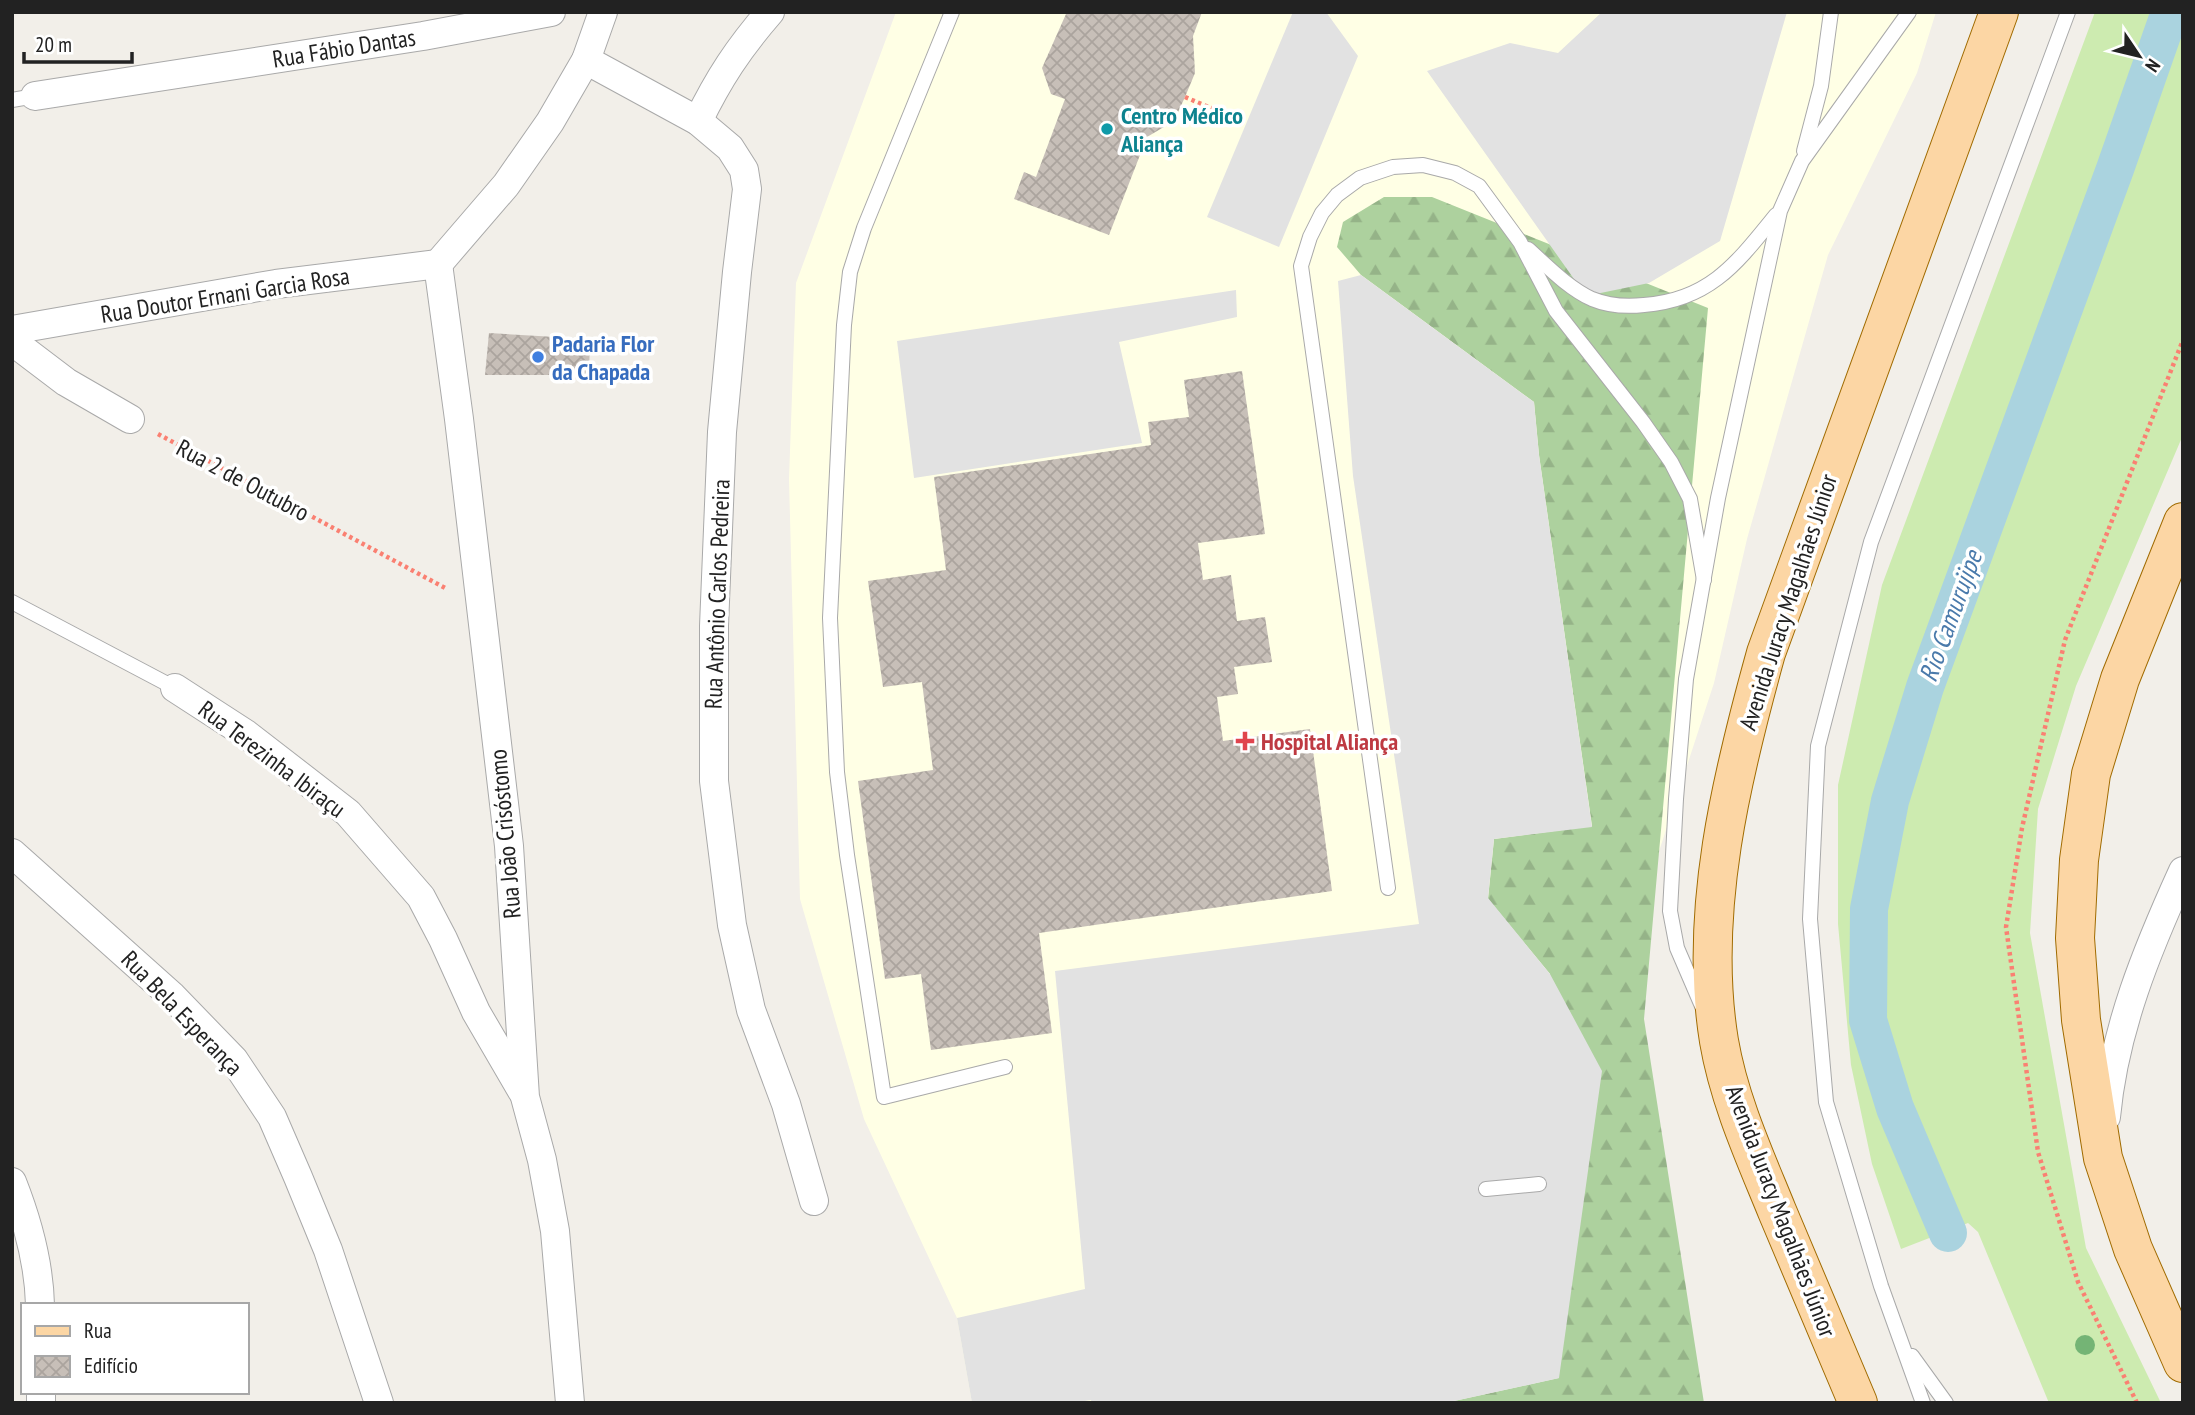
<svg xmlns="http://www.w3.org/2000/svg" width="2195" height="1415" font-family="'PT Sans Narrow',sans-serif">
	<style>
		.education { fill: #ffffe5 }
		.grass { fill: #cdebb0 }
		.forest { fill: url(#forest-firs) }
		.parking { fill: #e2e2e2 }
		.lines { fill: none; stroke-linecap: round; stroke-linejoin: round }
		.canal { stroke: #aad3df; stroke-width: 38 }
		.building { fill: url(#building-cross-hatch) }
		.service-casing { stroke: #a9a9a9; stroke-width: 16 }
		.minor-casing { stroke: #a9a9a9; stroke-width: 30 }
		.primary-casing { stroke: #a06b00; stroke-width: 40 }
		.path { stroke: #fa8072; stroke-width: 4.5; stroke-dasharray: 3.5 3.5; stroke-linecap: butt }
		.service { stroke: #fff; stroke-width: 14 }
		.minor { stroke: #fff; stroke-width: 28 }
		.primary { stroke: #fcd6a4; stroke-width: 38 }
		.tree { fill: #74b475 }
		.culture-dot { fill: #0f9aa8; stroke: #fff; stroke-width: 2.5 }
		.shop-dot { fill: #3f7fe0; stroke: #fff; stroke-width: 2.5 }
		.health-dot { fill: #e0444e; stroke: #fff; stroke-width: 2.5 }
		.labels { text-anchor: middle; dominant-baseline: central; stroke-width: 7; stroke-linejoin: round; paint-order: stroke }
		.street-label { font-size: 24px; fill: #222; stroke: #fff }
		.culture-label { font-size: 24px; font-weight: bold; fill: #0d838f; stroke: #fff; text-anchor: start }
		.shop-label { font-size: 24px; font-weight: bold; fill: #366cbe; stroke: #fff; text-anchor: start }
		.health-label { font-size: 24px; font-weight: bold; fill: #be3a42; stroke: #fff; text-anchor: start }
		.water-label { font-size: 26px; font-style: italic; fill: #4a7aab; stroke: #fff }
	</style>
	<defs>
		<pattern id="forest-firs" width="22" height="20" patternUnits="userSpaceOnUse" patternTransform="scale(1.75)"><rect width="22" height="20" fill="#add19e"/><path d="M5 1l3.5 6h-7zM16 11l3.5 6h-7z" fill="#95b388"/></pattern>
		<pattern id="building-cross-hatch" width="8" height="8" patternUnits="userSpaceOnUse" patternTransform="scale(1.75)"><rect width="8" height="8" fill="#c7bfb8"/><path d="M0 0l8 8M0 8l8-8" fill="none" stroke="#aba49e"/></pattern>
	</defs>
	<rect width="100%" height="100%" fill="#f2efe9"/>
	<path class="education" d="M896,12H1936L1917,73L1828,255L1747,539L1714,683L1632,934L1445,1403H1092L1091,1401L972,1403L957,1318L864,1119L800,899L789,479L796,283Z"/>
	<path class="grass" d="M2095,12H2183V435L2076,686L2038,809L2030,933L2086,1248L2161,1403H2049L1978,1232L1968,1223L1901,1249L1872,1164L1851,1065L1838,924V785L1882,585Z"/>
	<path class="forest" d="M1384,197H1432L1708,308L1644,1019L1704,1403H1445L1559,1378L1550,974L1488,899L1494,839L1592,826L1539,455L1534,402L1361,275L1337,247L1343,222Z"/>
	<g class="parking">
		<path d="M1293,12H1326L1358,56L1279,247L1207,217Z"/>
		<path d="M1602,12H1787L1720,241L1649,283L1586,296L1427,71L1510,43L1558,53Z"/>
		<path d="M1361,275L1534,402L1539,455L1592,827L1494,839L1488,898L1550,974L1602,1071L1559,1378L1445,1403H1092L1091,1400L1072,1403H972L957,1318L1085,1289L1055,971L1419,924L1353,476L1338,281Z"/>
		<path d="M1236,290L1237,317L1119,342L1142,443L914,478L897,341Z"/>
	</g>
	<g class="lines">
		<path class="canal" d="M1948,1233L1895,1108L1868,1020L1869,909L1890,801L1925,687L2115,169L2170,12"/>
	</g>
	<g class="building">
		<path d="M1071,12H1202L1193,36L1195,73L1185,97L1174,121L1147,137L1109,235L1014,199L1024,172L1036,177L1065,99L1051,94L1042,68L1066,14Z"/>
		<path d="M489,333L590,339L589,375H485Z"/>
		<path d="M1242,371L1265,534L1198,543L1203,580L1231,575L1237,621L1265,617L1272,662L1234,667L1238,694L1217,697L1223,741L1310,729L1332,891L1039,933L1052,1033L931,1050L921,974L885,979L858,781L933,770L922,682L883,687L868,581L946,570L934,477L1151,445L1148,422L1189,417L1184,380Z"/>
	</g>
	<g class="lines">
		<g class="service-casing">
			<g id="service">
				<path d="M952,12L864,228L850,272L844,325L830,618L837,772L847,855L884,1097L1005,1067"/>
				<path d="M12,100L35,96"/>
				<path d="M1804,151L1821,86L1831,12"/>
				<path d="M1528,249C1547,266 1568,288 1592,299C1609,306 1626,307 1644,305C1710,300 1737,263 1776,215"/>
				<path d="M12,602L175,688"/>
				<path d="M1388,888L1301,266L1310,237L1322,213L1337,195L1360,178L1393,167L1423,165L1455,173L1479,186L1520,242L1556,311L1643,422L1671,462L1690,499L1704,580"/>
				<path d="M1702,1006L1677,948L1670,911L1676,799L1686,679L1718,498L1780,211L1802,161L1909,12"/>
				<path d="M1486,1189L1539,1184"/>
				<path d="M1912,1356L1946,1403"/>
				<path d="M1923,1403L1881,1286L1826,1102L1810,919L1818,746L1871,542L2068,12"/>
			</g>
		</g>
		<g class="minor-casing">
			<g id="minor">
				<path d="M586,60L698,121L730,148L744,170L747,189L737,272L722,432L714,626V781L732,925L751,1010L786,1104L814,1201"/>
				<path d="M35,96L423,36L551,12"/>
				<path d="M698,121C719,78 738,49 770,12"/>
				<path d="M438,264L459,419L509,846L525,1097L542,1160L555,1231L570,1403"/>
				<path d="M438,264L506,185L550,122L586,60L603,12"/>
				<path d="M12,330L276,284L438,264"/>
				<path d="M12,341L66,382L130,419"/>
				<path d="M175,688L246,734L348,813L421,897L443,939L476,1012L522,1091"/>
				<path d="M12,853L172,996L234,1060L272,1117L298,1177L328,1250L379,1403"/>
				<path d="M2106,1117C2114,1030 2147,950 2183,871"/>
				<path d="M12,1182C27,1220 39,1264 40,1305"/>
				<path d="M41,1403V1392"/>
			</g>
		</g>
		<g class="primary-casing">
			<g id="primary">
				<path d="M2183,522L2120,679L2091,774L2079,860L2075,938L2081,1020L2103,1158L2133,1249L2183,1363"/>
				<path d="M1858,1403C1831,1339 1804,1275 1777,1211C1755,1157 1729,1100 1719,1041C1698,913 1732,775 1766,653L1999,12"/>
			</g>
		</g>
		<g class="path">
			<path d="M1185,97L1218,111"/>
			<path d="M158,434L447,589"/>
			<path d="M2137,1403L2078,1282L2038,1152L2006,927L2022,828L2065,640L2183,340"/>
		</g>
		<use href="#service" class="service"/>
		<use href="#minor" class="minor"/>
		<use href="#primary" class="primary"/>
	</g>
	<circle class="tree" cx="2085" cy="1345" r="10"/>
	<circle class="culture-dot" cx="1107" cy="129" r="7"/>
	<circle class="shop-dot" cx="538" cy="357" r="7"/>
	<path class="health-dot" d="M1241.5 730.5h7v7h7v7h-7v7h-7v-7h-7v-7h7z"/>
	<g class="labels">
		<g class="street-label">
			<text transform="translate(344 48) rotate(-9)">Rua Fábio Dantas</text>
			<text transform="translate(225 295) rotate(-9)">Rua Doutor Ernani Garcia Rosa</text>
			<text transform="translate(243 480) rotate(28)">Rua 2 de Outubro</text>
			<text transform="translate(717 594) rotate(-88)">Rua Antônio Carlos Pedreira</text>
			<text transform="translate(1788 602) rotate(-72)">Avenida Juracy Magalhães Júnior</text>
			<text transform="translate(272 759) rotate(37)">Rua Terezinha Ibiraçu</text>
			<text transform="translate(505 834) rotate(-95)">Rua João Crisóstomo</text>
			<text transform="translate(182 1013) rotate(46)">Rua Bela Esperança</text>
			<text transform="translate(1781 1211) rotate(69)">Avenida Juracy Magalhães Júnior</text>
		</g>
		<g class="culture-label">
			<text x="1121" y="115">Centro Médico<tspan x="1121" dy="28">Aliança</tspan></text>
		</g>
		<g class="shop-label">
			<text x="552" y="343">Padaria Flor<tspan x="552" dy="28">da Chapada</tspan></text>
		</g>
		<g class="health-label">
			<text x="1261" y="741">Hospital Aliança</text>
		</g>
		<g class="water-label">
			<text transform="translate(1950 616) rotate(-70)">Rio Camurujipe</text>
		</g>
	</g>
	<rect width="2195" height="1415" fill="none" stroke="#222222" stroke-width="28"/>
	<rect x="21" y="1303" width="228" height="91" fill="#ffffff" stroke="#a7a7a7" stroke-width="2"/>
	<rect x="35" y="1326" width="35" height="10" fill="#fcd6a4" stroke="#a7a7a7" stroke-width="2"/>
	<text x="84" y="1338" font-size="21" fill="#222222">Rua</text>
	<rect x="35" y="1356" width="35" height="21" fill="url(#building-cross-hatch)" stroke="#a7a7a7" stroke-width="2"/>
	<text x="84" y="1373" font-size="21" fill="#222222">Edifício</text>
	<g transform="translate(2139 56) rotate(125)" stroke="#ffffff" stroke-width="5" paint-order="stroke">
	<path d="M0-5L12 26L0 18L-12 26Z" fill="#222222"/>
	<text y="-10" font-size="19" font-weight="bold" text-anchor="middle" fill="#222222">N</text>
	</g>
	<path d="M24 52v10h108v-10" fill="none" stroke="#222222" stroke-width="3.5"/>
	<text x="35" y="52" font-size="21" fill="#222222" stroke="#ffffff" stroke-width="5" paint-order="stroke">20 m</text>
</svg>
